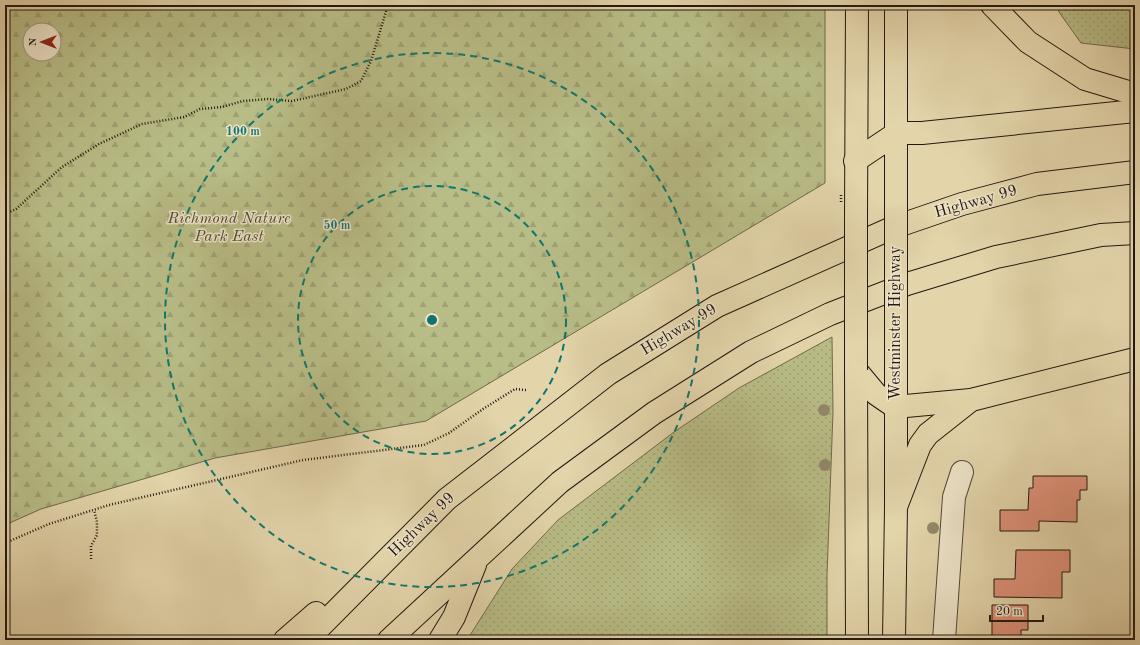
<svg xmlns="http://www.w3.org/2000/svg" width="1140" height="645" font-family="'Old Standard TT',serif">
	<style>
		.grass { fill: url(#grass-dots); stroke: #6d6a4c }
		.forest { fill: url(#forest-firs); stroke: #6d6a4c; fill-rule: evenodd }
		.building { fill: #de9078; stroke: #221911 }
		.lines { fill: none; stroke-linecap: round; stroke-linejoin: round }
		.minor-casing { stroke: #524837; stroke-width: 24 }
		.major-casing { stroke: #221911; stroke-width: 24 }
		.highway-casing { stroke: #221911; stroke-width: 24 }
		.path { stroke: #221911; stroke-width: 2.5; stroke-dasharray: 1 2; stroke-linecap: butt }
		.minor { stroke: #ede3c8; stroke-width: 22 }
		.major { stroke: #e3d4aa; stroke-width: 22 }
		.highway { stroke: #e3d4aa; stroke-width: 22 }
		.major-bridge-casing { stroke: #221911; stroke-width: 24; stroke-linecap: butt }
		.path-bridge { stroke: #221911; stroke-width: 2.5; stroke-dasharray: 1 2; stroke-linecap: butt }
		.major-bridge { stroke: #e3d4aa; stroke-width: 22 }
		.tree { fill: #928869 }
		.ring { fill: none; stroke: #0f766e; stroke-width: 2; stroke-dasharray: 7 5 }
		.labels { text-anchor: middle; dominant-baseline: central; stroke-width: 3; stroke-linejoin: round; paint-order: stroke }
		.street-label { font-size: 16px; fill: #221911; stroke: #ede3c8 }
		.park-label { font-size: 16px; font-style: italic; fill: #4f4a34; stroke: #ede3c8 }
		.centre { fill: #0f766e; stroke: #ede3c8; stroke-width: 2 }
		.ring-label { font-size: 12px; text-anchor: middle; font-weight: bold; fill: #0f766e; stroke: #ede3c8; stroke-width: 3; stroke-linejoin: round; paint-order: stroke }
	</style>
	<defs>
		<pattern id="grass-dots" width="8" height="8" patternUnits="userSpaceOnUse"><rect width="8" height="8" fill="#b8bc86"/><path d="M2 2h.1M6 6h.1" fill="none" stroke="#9ea173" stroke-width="1.8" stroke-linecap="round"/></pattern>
		<pattern id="forest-firs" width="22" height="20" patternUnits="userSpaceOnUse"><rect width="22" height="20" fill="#b8bc86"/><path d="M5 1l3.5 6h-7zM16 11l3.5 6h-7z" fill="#9ea173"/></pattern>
	</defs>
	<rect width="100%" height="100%" fill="#e3d4aa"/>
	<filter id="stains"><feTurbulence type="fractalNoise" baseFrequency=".005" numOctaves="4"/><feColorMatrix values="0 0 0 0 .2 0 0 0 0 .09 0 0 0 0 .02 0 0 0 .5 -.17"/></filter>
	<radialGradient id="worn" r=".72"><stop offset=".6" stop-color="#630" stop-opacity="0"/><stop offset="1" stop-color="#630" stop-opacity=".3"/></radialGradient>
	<g class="grass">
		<path d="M1058,5H1135V49L1081,43L1059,12Z"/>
		<path d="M832,337L833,412L827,575V640H467L512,569L558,520L674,432L739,388Z"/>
	</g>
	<path class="forest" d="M5,5H825V183L426,421L215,458L41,509L5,525ZM30,30H54V54H30Z"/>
	<g class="building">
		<path d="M1033,476H1087V490H1080V500H1077V522L1039,521V531H1000V510H1028L1029,488H1033Z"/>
		<path d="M1016,550H1070V572H1062V598L994,597V579H1015Z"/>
		<path d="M992,605H1028V630H1021V640H992Z"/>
	</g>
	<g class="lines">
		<g class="minor-casing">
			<path id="minor" d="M944,640L954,497L962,472"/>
		</g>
		<g class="major-casing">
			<g id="major">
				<path d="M896,174V5"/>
				<path d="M856,216L857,5"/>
				<path d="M856,370L857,640"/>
				<path d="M894,640L896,507V356"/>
			</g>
		</g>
		<g class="highway-casing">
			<g id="highway">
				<path d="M992,5L1028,42L1085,79L1135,94"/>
				<path d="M855,161L897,133H922L1135,111"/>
				<path d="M856,370L876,394L895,407L971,400L1135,359"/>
				<path d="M896,507L920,445L928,434L971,400"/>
				<path d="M285,640L316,613"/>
				<path d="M307,640L447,499L608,374L717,306L892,228L962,204L1037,184L1135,172"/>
				<path d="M389,640L560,482L654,413L751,352L830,314L907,284L996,257L1101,235L1135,233"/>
				<path d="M440,640L454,617L475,565"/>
			</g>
		</g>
		<g class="path">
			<path d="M5,214L16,209L62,167L99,144L142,124L184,117L200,109L222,107L243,101L267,99L292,101L346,89L361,81L371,61L388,5"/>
			<path d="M5,543L49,524L109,505L303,460L424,445L449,433L483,409L515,389L526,390"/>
			<path d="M91,559V546L97,535V522L94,510"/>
		</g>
		<use href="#minor" class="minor"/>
		<use href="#major" class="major"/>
		<use href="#highway" class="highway"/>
		<g class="major-bridge-casing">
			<g id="major-bridge">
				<path d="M856,216V370"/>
				<path d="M896,356V174"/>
			</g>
		</g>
		<path class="path-bridge" d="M841,195V203"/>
		<use href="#major-bridge" class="major-bridge"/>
	</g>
	<g class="tree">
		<circle cx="824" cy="410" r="6"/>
		<circle cx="825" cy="465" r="6"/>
		<circle cx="933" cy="528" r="6"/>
	</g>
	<g class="ring">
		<circle cx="432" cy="320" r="134"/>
		<circle cx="432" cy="320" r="267"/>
	</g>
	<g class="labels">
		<g class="street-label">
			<text transform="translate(976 202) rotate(-16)">Highway 99</text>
			<text transform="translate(896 323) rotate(-90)">Westminster Highway</text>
			<text transform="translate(679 330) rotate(-31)">Highway 99</text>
			<text transform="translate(422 525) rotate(-44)">Highway 99</text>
		</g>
		<g class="park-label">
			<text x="229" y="219">Richmond Nature<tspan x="229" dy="18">Park East</tspan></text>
		</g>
	</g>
	<circle cx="432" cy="320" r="6" class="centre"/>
	<g class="ring-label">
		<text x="243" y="135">100 m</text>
		<text x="337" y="229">50 m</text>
	</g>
	<rect width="1140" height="645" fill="none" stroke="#e3d4aa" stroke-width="20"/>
	<rect x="6" y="6" width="1128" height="633" fill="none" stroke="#221911" stroke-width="2"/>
	<rect x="10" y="10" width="1120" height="625" fill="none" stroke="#221911"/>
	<g transform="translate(42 42) rotate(270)"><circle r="19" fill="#ede3c8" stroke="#9c927f"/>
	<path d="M0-3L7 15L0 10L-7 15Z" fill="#8f2418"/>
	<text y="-6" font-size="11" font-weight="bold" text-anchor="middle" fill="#221911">N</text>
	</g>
	<path d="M990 615v6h53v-6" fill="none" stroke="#221911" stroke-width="2"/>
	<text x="996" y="615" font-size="12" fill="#221911" stroke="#ede3c8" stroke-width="3" paint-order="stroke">20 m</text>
	<rect width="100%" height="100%" filter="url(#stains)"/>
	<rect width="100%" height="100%" fill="url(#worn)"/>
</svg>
